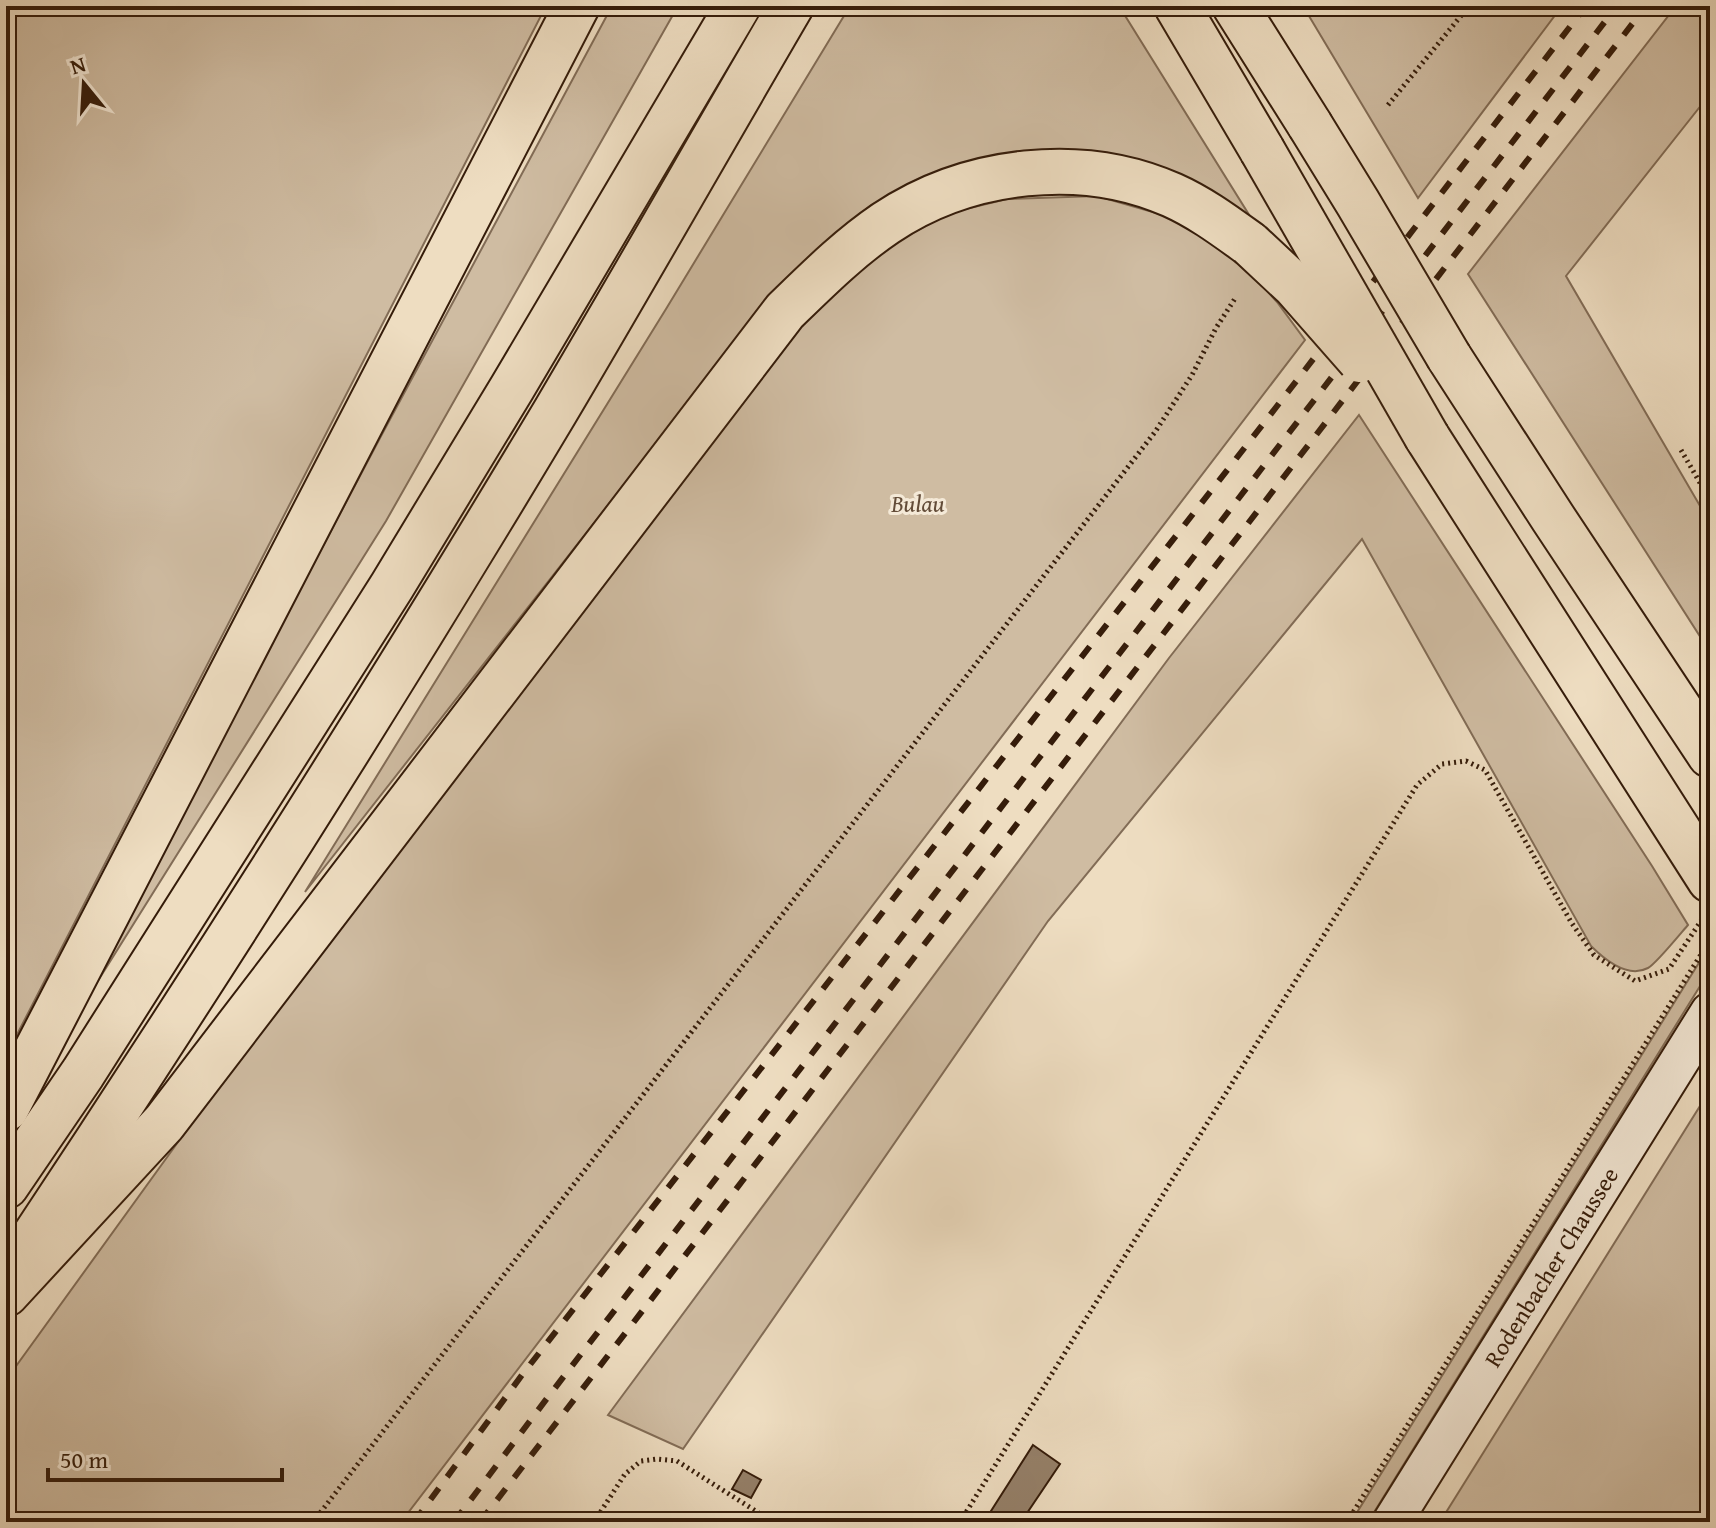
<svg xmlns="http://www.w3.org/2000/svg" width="1716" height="1528" font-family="'Gentium Book Plus',serif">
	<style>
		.green { fill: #cfbca2; stroke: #826c56; stroke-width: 2 }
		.building { fill: #958069; stroke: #351c0a; stroke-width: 2 }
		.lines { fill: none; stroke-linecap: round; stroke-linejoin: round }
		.secondary-casing { stroke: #351c0a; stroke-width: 42 }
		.trunk-casing { stroke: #351c0a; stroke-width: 48 }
		.motorway-casing { stroke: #351c0a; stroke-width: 48 }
		.path { stroke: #351c0a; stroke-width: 5; stroke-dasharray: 2 4; stroke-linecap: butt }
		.secondary { stroke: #f4e9d7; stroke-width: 38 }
		.trunk { stroke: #eeddc1; stroke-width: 44 }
		.motorway { stroke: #eeddc1; stroke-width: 44 }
		.rail { stroke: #351c0a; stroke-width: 6; stroke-dasharray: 14 14; stroke-linecap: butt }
		.motorway-bridge-casing { stroke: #351c0a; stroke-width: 48; stroke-linecap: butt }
		.motorway-bridge { stroke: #eeddc1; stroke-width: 44 }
		.labels { text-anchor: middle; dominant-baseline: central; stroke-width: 6; stroke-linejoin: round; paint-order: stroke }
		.park-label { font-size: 24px; font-style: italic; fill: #634c38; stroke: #f4e9d7 }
		.street-label { font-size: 24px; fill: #351c0a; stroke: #f4e9d7 }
	</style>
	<rect width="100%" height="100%" fill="#eeddc1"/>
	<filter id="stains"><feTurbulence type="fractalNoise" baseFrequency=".0025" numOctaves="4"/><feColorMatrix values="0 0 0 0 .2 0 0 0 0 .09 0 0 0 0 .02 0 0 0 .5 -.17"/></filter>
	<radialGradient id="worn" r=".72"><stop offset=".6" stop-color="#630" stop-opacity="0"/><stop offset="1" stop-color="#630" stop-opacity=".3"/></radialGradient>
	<g class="green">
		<path d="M6,6H546L6,1056Z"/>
		<path d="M612,6H678L386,521L69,1027L380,438Z"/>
		<path d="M850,6H1119L1256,226L1113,158L1054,149L1008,156L918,183L871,205L824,244L780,289L717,366L305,892L666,309Z"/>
		<path d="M1303,6H1562L1418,198Z"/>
		<path d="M1676,6H1710V94L1566,276L1710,523V652L1468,274Z"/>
		<path d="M1097,196L1184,221L1244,265L1277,302L1305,340L401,1522H6V1380L186,1131L763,363L830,291L896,242L949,213L1007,199Z"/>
		<path d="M1359,415L1652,866L1688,925C1681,933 1655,965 1648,968C1627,979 1604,959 1591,946L1362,539L1048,921L683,1449L608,1415L1169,658Z"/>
		<path d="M1710,945V970L1368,1522H1351Z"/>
		<path d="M1710,1090V1522H1440Z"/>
	</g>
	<g class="building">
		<path d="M1033,1445L1060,1464L1021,1522H984Z"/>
		<path d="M743,1470L761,1480L751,1498L732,1489Z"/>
	</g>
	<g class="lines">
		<g class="secondary-casing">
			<path id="secondary" d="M1392,1522L1710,1012"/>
		</g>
		<g class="trunk-casing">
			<g id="trunk">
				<path d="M6,1186L83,1073L392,586L512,388L738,6"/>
				<path d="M14,1267C201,986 382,701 555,412C635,277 712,141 791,6"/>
			</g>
		</g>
		<g class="motorway-casing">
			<g id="motorway">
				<path d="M1177,6L1262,150"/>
				<path d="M1235,6L1310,125"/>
				<path d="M1449,357L1553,518L1710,755"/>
				<path d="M1427,437L1710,880"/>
				<path d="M6,1109L577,6"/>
				<path d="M6,1294L164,1123L785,311C817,280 849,248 886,223C968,168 1082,155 1172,195C1201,208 1225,226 1250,244"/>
			</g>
		</g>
		<g class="path">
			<path d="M1388,105L1469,6"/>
			<path d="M1681,450L1710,500"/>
			<path d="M313,1522L1155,432L1192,375L1216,328L1236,297"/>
			<path d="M594,1522L625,1474L641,1461L657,1459L677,1461L773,1522"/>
			<path d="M960,1522L1417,785L1442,764L1466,761L1485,770L1571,922L1594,955L1635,981L1669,969L1705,915"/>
			<path d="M1347,1522L1710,940"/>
		</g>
		<use href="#secondary" class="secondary"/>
		<use href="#trunk" class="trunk"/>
		<use href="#motorway" class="motorway"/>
		<g class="rail">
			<path d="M414,1522L522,1375L1267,419L1586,6"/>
			<path d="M454,1522L548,1397L1617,6"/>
			<path d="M480,1522L1646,6"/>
		</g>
		<g class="motorway-bridge-casing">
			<g id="motorway-bridge">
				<path d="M1310,125L1358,203L1449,357"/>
				<path d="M1262,150L1427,437"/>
				<path d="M1250,244L1295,286L1360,360"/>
			</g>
		</g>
		<use href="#motorway-bridge" class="motorway-bridge"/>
	</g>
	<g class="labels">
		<g class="park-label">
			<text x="918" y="503">Bulau</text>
		</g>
		<g class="street-label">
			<text transform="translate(1551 1267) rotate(-58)">Rodenbacher Chaussee</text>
		</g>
	</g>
	<rect width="1716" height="1528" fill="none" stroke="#eeddc1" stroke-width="32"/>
	<rect x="8" y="8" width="1700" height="1512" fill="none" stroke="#351c0a" stroke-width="4"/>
	<rect x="16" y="16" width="1684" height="1496" fill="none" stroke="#351c0a" stroke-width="2"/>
	<g transform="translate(84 84) rotate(342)" stroke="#f4e9d7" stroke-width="6" paint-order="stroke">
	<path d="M0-6L14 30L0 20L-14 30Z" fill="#351c0a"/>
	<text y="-12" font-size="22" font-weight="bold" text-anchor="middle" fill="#351c0a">N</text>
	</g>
	<path d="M48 1468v12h234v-12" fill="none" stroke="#351c0a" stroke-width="4"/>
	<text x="60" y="1468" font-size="24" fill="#351c0a" stroke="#f4e9d7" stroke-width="6" paint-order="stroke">50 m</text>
	<rect width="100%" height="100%" filter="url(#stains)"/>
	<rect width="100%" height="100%" fill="url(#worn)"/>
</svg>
